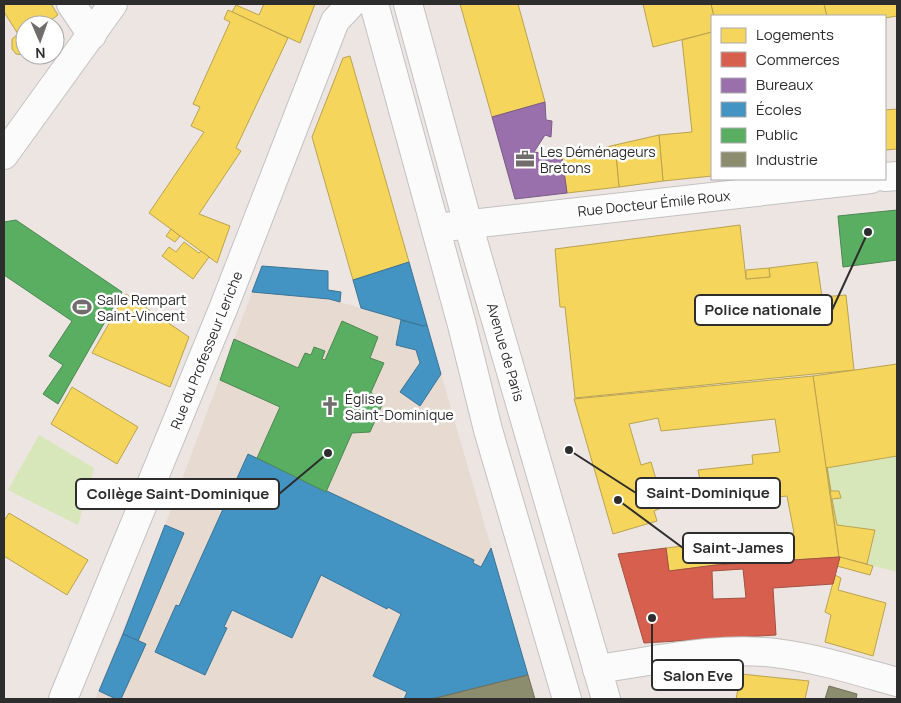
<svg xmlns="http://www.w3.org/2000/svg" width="901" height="703" font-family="Manrope,sans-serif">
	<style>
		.education { fill: #e7dad0 }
		.green { fill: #d8e7b9 }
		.homes { fill: #f6d55c; stroke: #baa34e }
		.shops { fill: #d6604d; stroke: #a35143; fill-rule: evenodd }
		.offices { fill: #9970ab; stroke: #795c85 }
		.schools { fill: #4393c3; stroke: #3c7496 }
		.public { fill: #5aae61; stroke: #4c8751 }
		.industry { fill: #8c8c6e; stroke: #70705a }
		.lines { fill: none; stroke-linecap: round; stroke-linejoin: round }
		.street-casing { stroke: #c3c2c2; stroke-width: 30 }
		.secondary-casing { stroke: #c3c2c2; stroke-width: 30 }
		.street { stroke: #fcfbfb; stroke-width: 28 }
		.secondary { stroke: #fcfbfb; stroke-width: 28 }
		.labels { text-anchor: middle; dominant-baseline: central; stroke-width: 5; stroke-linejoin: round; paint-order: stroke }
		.poi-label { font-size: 14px; fill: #2d2d2d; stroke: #fff; text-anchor: start }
		.street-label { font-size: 14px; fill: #2d2d2d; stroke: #fff }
		.leader { fill: none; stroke: #2d2d2d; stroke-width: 2 }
		.callout-dot { fill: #2d2d2d; stroke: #fff; stroke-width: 2 }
		.callout { fill: #fff; stroke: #2d2d2d; stroke-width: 2 }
		.callout-label { font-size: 15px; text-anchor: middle; font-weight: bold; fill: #2d2d2d }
	</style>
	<rect width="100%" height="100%" fill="#ece5e2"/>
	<path class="education" d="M252,292L329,299L423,326L441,374L535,699H95L165,525Z"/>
	<g class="green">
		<path d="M39,435L94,468L78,525L8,490Z"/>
		<path d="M897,456V572L867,564L875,530L837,525L832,499L841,497L839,491H831L827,467Z"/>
	</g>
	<g class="homes">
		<path d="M4,4H51L58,15L44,25H25V55L16,54L12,49V39L18,34L4,12Z"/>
		<path d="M264,4H315L300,43L232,12L236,5L259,15Z"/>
		<path d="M460,4H518L545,102L492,117Z"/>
		<path d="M643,4H711L714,16L712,32L653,47Z"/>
		<path d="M711,4H824L827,16H714Z"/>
		<path d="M824,4H897V16L885,18L827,16Z"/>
		<path d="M228,10L288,38L236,148L241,151L199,214L230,226L217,263L149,213L204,132L191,126L200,107L193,104L230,22L224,19Z"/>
		<path d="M712,32V176L663,181L659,135L692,132L682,40Z"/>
		<path d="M350,56L409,262L353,280L312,137L343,58Z"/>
		<path d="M897,109V149L885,150V110Z"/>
		<path d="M659,135L663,181L619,187L615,145Z"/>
		<path d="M615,145L619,187L567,193L562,157Z"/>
		<path d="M740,225L746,279L770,277L769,268L817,262L822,297L846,295L854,370L575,398L565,307H560L555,249Z"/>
		<path d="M171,229L180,236L175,242L166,236Z"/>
		<path d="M184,242L199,253L201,251L209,257L193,279L162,256L169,247L176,252Z"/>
		<path d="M769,268L770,277L746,279V270Z"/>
		<path d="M126,294L189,337L170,387L92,353Z"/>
		<path d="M897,364V456L826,468L813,376Z"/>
		<path d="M813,376L839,557L716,565L669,571L666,548L794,533L787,496L705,505L698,470L753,464L752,455L780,452L775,419L661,431L658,418L629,424L641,465L651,462L664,507L654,511L657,521L613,534L574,399Z"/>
		<path d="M72,387L138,427L117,464L51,424Z"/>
		<path d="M827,467L831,491H839L841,498L832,499L837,525L875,530L867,564L839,557Z"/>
		<path d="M9,513L88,560L67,595L4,556V521Z"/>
		<path d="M840,557L873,566L870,575L837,566Z"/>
		<path d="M835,575L841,578L838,590L886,603L873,656L825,642L831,615L825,612Z"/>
		<path d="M741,674L809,681L805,699H736Z"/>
	</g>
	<path class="shops" d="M666,548L669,571L716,565L840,557L833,584L773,588L776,635L644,643L618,554ZM743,569L746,598L713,599L712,571Z"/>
	<path class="offices" d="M545,102L546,120L552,121L551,137L545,135L534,152L562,157L567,193L515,199L492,117Z"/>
	<g class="schools">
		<path d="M409,262L427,325L423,326L361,308L353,280Z"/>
		<path d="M262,266L328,271V290L341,292L340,302L329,299L252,292Z"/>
		<path d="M401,320L423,326L427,325L441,374L420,406L400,392L420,363L416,350L396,345Z"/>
		<path d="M248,454L474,560L473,563L481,567L491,548L528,675L432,699H404L407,692L373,676L401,614L388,607L387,609L321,575L292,638L232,610L224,627L227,628L205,675L155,652L176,605L179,606Z"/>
		<path d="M165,525L184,533L138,641L123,634Z"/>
		<path d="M123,634L146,644L121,699H116L99,691Z"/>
	</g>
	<g class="public">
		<path d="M897,210V260L843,267L838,216Z"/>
		<path d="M16,220L122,292L58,404L43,394L63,365L49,356L72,321L4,275V222Z"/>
		<path d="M342,321L378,337L370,358L384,363L371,392L382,405L370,432L352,433L326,492L257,458L280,407L220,380L234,339L298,368L305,353L311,355L314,347L325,351L322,359L325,360Z"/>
	</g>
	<g class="industry">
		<path d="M528,675L535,699H432Z"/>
		<path d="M829,686L857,694L856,699H825Z"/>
	</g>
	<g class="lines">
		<g class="street-casing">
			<g id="street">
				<path d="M71,4L92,35"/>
				<path d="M4,155L113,4"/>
				<path d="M885,177L897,176"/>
				<path d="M436,228L871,179"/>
				<path d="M597,669C655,661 717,646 775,653C816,658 857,671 897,682"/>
				<path d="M63,699L223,309L335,21L351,4"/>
			</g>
		</g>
		<g class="secondary-casing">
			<g id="secondary">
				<path d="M374,4L462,325L488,430L567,699"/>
				<path d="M408,4L468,224L606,699"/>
			</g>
		</g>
		<use href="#street" class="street"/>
		<use href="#secondary" class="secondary"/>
	</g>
	<defs>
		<g id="office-bare" transform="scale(1.5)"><path d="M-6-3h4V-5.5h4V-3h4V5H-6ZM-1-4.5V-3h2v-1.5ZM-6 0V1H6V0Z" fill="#706d6c" stroke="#fff" stroke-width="2.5" paint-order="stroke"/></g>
		<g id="stadium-bare" transform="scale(1.5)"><path d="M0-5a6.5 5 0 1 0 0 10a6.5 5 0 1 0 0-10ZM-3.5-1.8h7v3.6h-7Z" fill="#706d6c" stroke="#fff" stroke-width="2.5" paint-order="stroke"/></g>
		<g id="church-bare" transform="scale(1.5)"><path d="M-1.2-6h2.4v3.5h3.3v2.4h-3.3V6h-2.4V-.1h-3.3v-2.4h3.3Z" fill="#706d6c" stroke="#fff" stroke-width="2.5" paint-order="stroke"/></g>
	</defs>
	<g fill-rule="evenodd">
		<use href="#office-bare" x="525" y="159"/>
		<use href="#stadium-bare" x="82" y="307"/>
		<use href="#church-bare" x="330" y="406"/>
	</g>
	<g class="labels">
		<g class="poi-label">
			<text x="540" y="151">Les Déménageurs<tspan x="540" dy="16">Bretons</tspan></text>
			<text x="97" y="299">Salle Rempart<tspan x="97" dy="16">Saint-Vincent</tspan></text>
			<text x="345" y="398">Église<tspan x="345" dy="16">Saint-Dominique</tspan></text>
		</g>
		<g class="street-label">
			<text transform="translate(654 203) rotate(-6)">Rue Docteur Émile Roux</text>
			<text transform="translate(206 350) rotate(-68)">Rue du Professeur Leriche</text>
			<text transform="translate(506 352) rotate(74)">Avenue de Paris</text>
		</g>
	</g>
	<path class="leader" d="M868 232L832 310M569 450L636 493M328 453L279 494M618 500L683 548M652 618L652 675"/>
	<g class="callout-dot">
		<circle cx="868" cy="232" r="5"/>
		<circle cx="569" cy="450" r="5"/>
		<circle cx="328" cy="453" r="5"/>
		<circle cx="618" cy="500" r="5"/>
		<circle cx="652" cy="618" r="5"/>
	</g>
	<g class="callout">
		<rect x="695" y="295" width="137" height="30" rx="5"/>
		<rect x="636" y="478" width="144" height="30" rx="5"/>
		<rect x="76" y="479" width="203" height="30" rx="5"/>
		<rect x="683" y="533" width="111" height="30" rx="5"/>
		<rect x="652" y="660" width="91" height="30" rx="5"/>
	</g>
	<g class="callout-label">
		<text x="763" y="315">Police nationale</text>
		<text x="708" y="498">Saint-Dominique</text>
		<text x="178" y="499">Collège Saint-Dominique</text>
		<text x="738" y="553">Saint-James</text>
		<text x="698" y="681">Salon Eve</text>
	</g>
	<rect width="901" height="703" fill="none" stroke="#2d2d2d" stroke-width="10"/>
	<rect x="711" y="15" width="175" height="165" fill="#ffffff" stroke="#ababab"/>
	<rect x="721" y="28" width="25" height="15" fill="#f6d55c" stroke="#ababab"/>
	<text x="756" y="40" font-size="15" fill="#2d2d2d">Logements</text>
	<rect x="721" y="52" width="25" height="15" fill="#d6604d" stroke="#ababab"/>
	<text x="756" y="65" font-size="15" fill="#2d2d2d">Commerces</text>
	<rect x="721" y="78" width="25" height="15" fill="#9970ab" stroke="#ababab"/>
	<text x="756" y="90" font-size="15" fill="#2d2d2d">Bureaux</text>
	<rect x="721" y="102" width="25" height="15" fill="#4393c3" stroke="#ababab"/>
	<text x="756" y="115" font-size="15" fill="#2d2d2d">Écoles</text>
	<rect x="721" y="128" width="25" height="15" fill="#5aae61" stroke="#ababab"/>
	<text x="756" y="140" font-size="15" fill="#2d2d2d">Public</text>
	<rect x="721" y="152" width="25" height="15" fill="#8c8c6e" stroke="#ababab"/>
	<text x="756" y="165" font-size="15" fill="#2d2d2d">Industrie</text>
	<g transform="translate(40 40) rotate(178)"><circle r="24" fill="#ffffff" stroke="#ababab"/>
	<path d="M0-4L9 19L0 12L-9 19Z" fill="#706d6c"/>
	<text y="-8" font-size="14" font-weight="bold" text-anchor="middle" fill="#2d2d2d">N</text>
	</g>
</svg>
